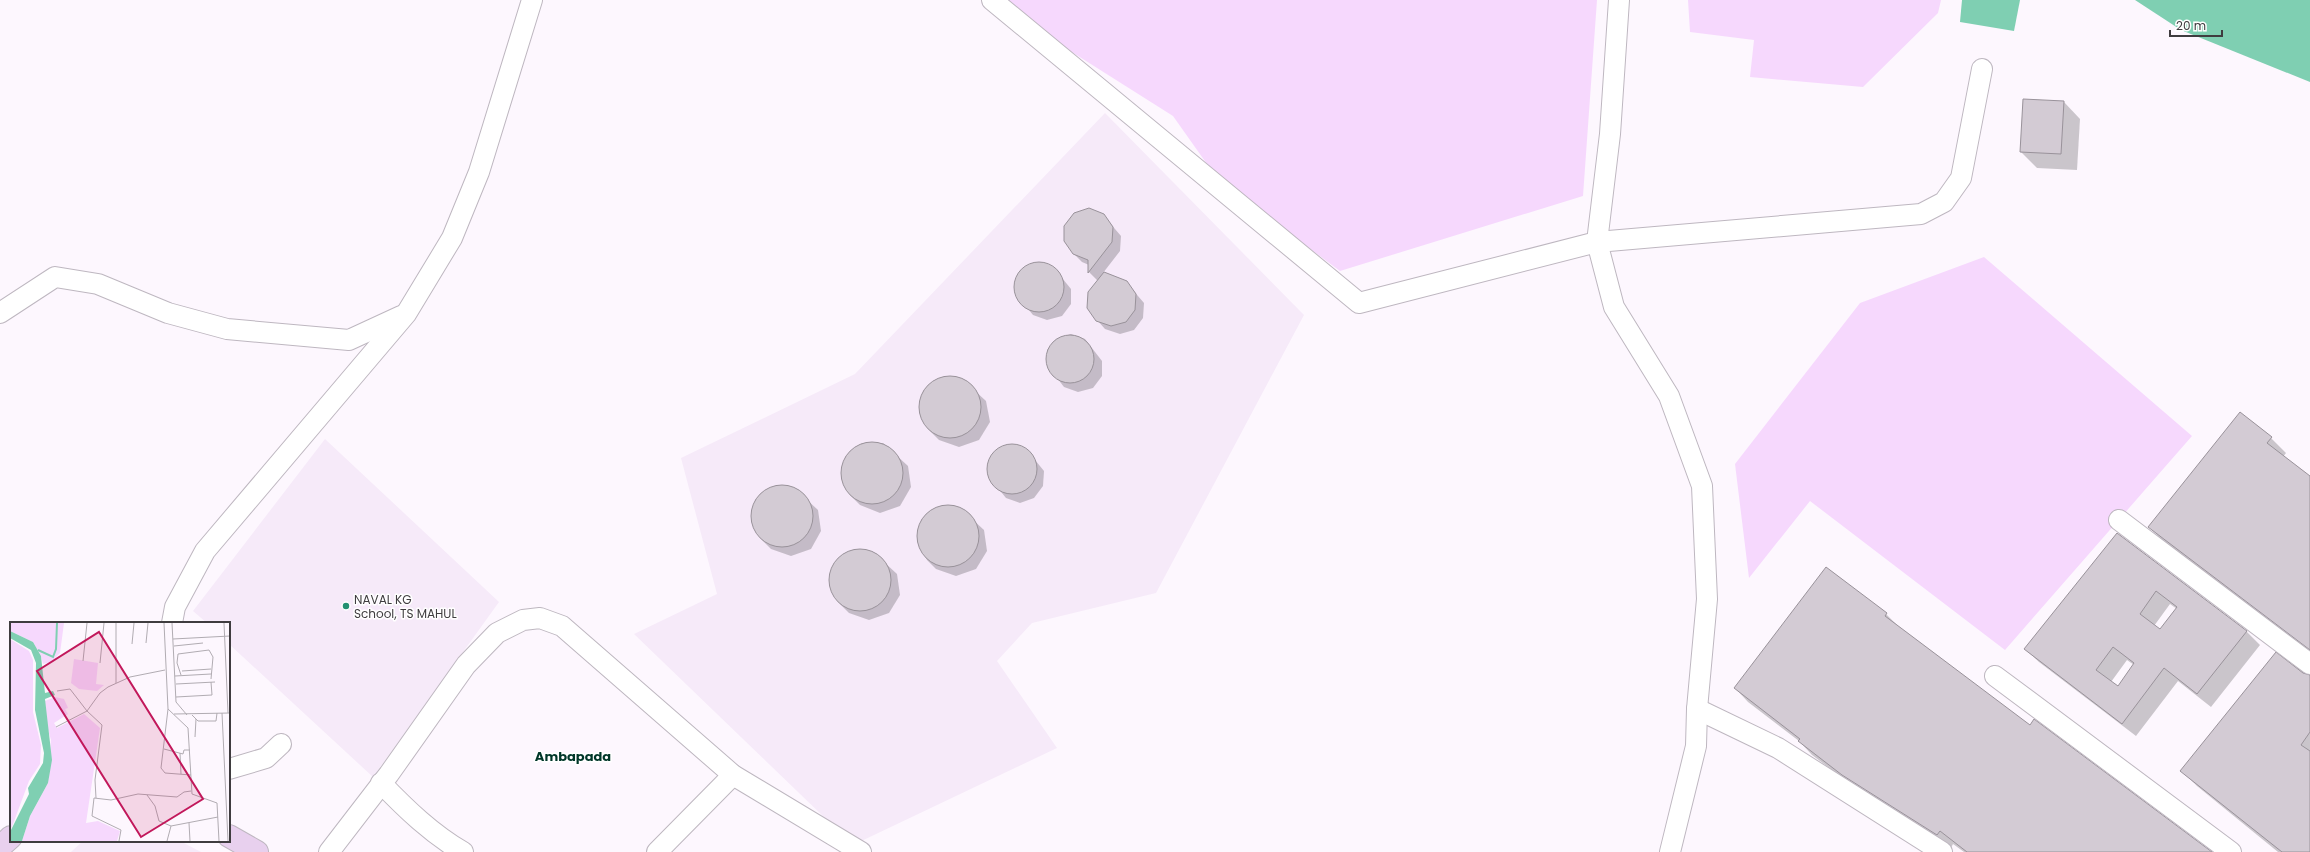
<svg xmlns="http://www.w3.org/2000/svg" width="2310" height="852" font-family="Poppins,sans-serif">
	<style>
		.built { fill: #f6eaf9 }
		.green { fill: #f6d8fd }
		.water { fill: #7fcfb2 }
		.shadow { fill: #0003; fill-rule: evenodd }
		.building { fill: #d3cbd4; stroke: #99929a; fill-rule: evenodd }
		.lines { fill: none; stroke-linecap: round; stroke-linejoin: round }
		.street-casing { stroke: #beb7c0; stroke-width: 22 }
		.secondary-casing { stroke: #beb7c0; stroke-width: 24 }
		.street { stroke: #fff; stroke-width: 20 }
		.secondary { stroke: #e8d0ee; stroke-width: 22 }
		.poi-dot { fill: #229171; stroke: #fff; stroke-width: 1.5 }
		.labels { text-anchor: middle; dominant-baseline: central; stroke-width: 3; stroke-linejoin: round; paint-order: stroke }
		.poi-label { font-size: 12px; fill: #3f3c3f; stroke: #fff; text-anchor: start }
		.neighbourhood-label { font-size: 13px; font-weight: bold; fill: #003729; stroke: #fff }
		.inset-river { fill: none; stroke: #7fcfb2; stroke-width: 2 }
		.inset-road { fill: none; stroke: #b1acb2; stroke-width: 1 }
		.view { fill: #c2185b; fill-opacity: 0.15; stroke: #c2185b; stroke-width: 2 }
		.inset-edge { fill: none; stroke: #3f3c3f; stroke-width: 2 }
	</style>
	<rect width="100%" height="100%" fill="#fdf7fe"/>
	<g class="built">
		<path d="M1105,113L1304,315L1156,593L1032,623L997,661L1057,748L853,845L634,634L717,594L681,458L855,374Z"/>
		<path d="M325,439L499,602L373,777L229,644V623H207L193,611Z"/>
		<path d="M83,841H180L201,852H71Z"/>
	</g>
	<g class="green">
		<path d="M1002,0H1597L1583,196L1340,271L1219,181L1173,116L1037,30Z"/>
		<path d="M1688,0H1941L1938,13L1863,87L1750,77L1754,40L1690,32Z"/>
		<path d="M1984,257L2192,436L2005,650L1810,501L1749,578L1735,464L1860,303Z"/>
	</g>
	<g class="water">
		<path d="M1962,0H2020L2014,31L1960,22Z"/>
		<path d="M2135,0H2310V82L2181,30Z"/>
	</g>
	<g class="shadow">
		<path d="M2064,102L2080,119L2077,170L2037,168L2021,152Z"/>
		<path d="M1103,215L1121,236L1120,251L1103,273L1126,282L1144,303L1143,318L1134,330L1120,334L1105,329L1097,320L1098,281L1089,272V265L1082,262L1073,253Z"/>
		<path d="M1040,262L1054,268L1071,289V304L1062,316L1047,320L1033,315L1016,294V279L1025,267Z"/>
		<path d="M1071,334L1085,339L1102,361V376L1093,388L1078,392L1064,387L1047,365V350L1056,339Z"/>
		<path d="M940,378H961L986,401L990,422L979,440L959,447L939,440L930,431L919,412L923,391Z"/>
		<path d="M2271,438L2286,453L2283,457L2310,478V652L2165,543L2149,527Z"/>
		<path d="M862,443H883L908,466L911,487L900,506L880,513L860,505L851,496L841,478L845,457Z"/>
		<path d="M1012,445L1027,450L1044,471L1043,486L1034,498L1020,503L1006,498L988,476L989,461L998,449Z"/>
		<path d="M772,487H793L818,510L821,531L811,549L791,556L771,549L762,540L751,521L755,500Z"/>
		<path d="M937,507H959L984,530L987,551L976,569L956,576L936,569L927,560L917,541L921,520Z"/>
		<path d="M2117,534L2246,631L2260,645L2211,707L2178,681L2136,736L2039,662L2025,649ZM2170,604L2177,609L2161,631L2154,626ZM2127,660L2134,665L2118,687L2111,682Z"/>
		<path d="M850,551H872L897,574L900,595L889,613L869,620L849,613L840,604L830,585L834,564Z"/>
		<path d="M1886,614L1900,628L2030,727L2211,852H1964L1953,844L1951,848L1856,788L1812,755L1799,741L1748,702L1735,688Z"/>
		<path d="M2276,654L2310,676V852H2278L2197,786L2182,771Z"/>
	</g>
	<g class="building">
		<path d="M2023,99L2064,101L2061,154L2020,152Z"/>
		<path d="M1089,208L1104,214L1113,227L1112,242L1088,273V260L1073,254L1064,241V226L1074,213Z"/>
		<circle cx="1039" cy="287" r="25"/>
		<path d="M1104,272L1127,281L1136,294L1135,310L1126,322L1111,326L1096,321L1087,308L1088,292Z"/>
		<circle cx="1070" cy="359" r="24"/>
		<circle cx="950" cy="407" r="31"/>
		<path d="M2240,412L2272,437L2267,443L2310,476V650L2148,527Z"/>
		<circle cx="872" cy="473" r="31"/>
		<circle cx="1012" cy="469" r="25"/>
		<circle cx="782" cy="516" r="31"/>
		<circle cx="948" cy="536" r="31"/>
		<path d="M2117,533L2247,631L2197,694L2164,668L2122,724L2024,649ZM2156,591L2177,607L2160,629L2140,614ZM2113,647L2134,663L2118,686L2096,670Z"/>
		<circle cx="860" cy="580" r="31"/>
		<path d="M1826,567L1887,613L1885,616L2030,725L2034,719L2212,852H1967L1940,831L1937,835L1842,775L1798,741L1800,739L1734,688Z"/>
		<path d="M2276,652L2303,673L2310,675V732L2301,745L2310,751V852H2282L2180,771Z"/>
	</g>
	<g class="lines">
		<g class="street-casing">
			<g id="street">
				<path d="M992,0L1359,303L1597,242L1610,134L1619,0"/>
				<path d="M0,313L55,277L98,284L168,313L227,329L349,340L401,316"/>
				<path d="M2119,520L2310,664"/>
				<path d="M172,623L175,607L205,551L406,314L452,238L479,172L532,0"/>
				<path d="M1995,676L2231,852"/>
				<path d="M1697,709L1778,748L1942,852"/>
				<path d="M229,769L266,758L281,744"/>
				<path d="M381,783C406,809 432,834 463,852"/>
				<path d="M329,852L389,774L466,665L497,633L523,620L540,618L562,626L733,775L861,852"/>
				<path d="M657,852L733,775"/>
				<path d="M1670,852L1696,746L1697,709L1707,599L1702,486L1669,396L1614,307L1597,242L1921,214L1944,202L1961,178L1982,69"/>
			</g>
		</g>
		<g class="secondary-casing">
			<g id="secondary">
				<path d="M229,836L257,852"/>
				<path d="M0,847L11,837"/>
			</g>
		</g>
		<use href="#street" class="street"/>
		<use href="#secondary" class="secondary"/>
	</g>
	<circle class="poi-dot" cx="346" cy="606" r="4"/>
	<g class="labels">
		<g class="poi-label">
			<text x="354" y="599">NAVAL KG<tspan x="354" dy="14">School, TS MAHUL</tspan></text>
		</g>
		<g class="neighbourhood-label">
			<text x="573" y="756">Ambapada</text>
		</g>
	</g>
	<g transform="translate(10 622)">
		<rect width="220" height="220" fill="#fdf7fe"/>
		<path d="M0,1H54L50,31L41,40L33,42L31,34L23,20L0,9ZM0,17L19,29L23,38V90L31,123L30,142L19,159L0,210ZM64,37L88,41L86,62L94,63L87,69L69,67L61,61ZM45,75L54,77L58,86L55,87L58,92L44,101L47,106L74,92L90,106L76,201L88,199L110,209L107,219H12L20,194L38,161L41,118L36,101L35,79Z" fill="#f6d8fd"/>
		<path d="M0,9L23,20L31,34L35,71L43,69L45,73L35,77L42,138L38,161L20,194L12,219H0V210L19,172L18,166L33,141L34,131L25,88L26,41L21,28L0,16Z" fill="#7fcfb2"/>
		<path class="inset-river" d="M28,28L43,35L46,27L47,1"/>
		<path class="inset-road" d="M154,1L158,87L151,146L155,151L181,153M162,1L166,80L177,93M214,1L218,91M163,17L220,14M136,21L138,1M122,22L124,1M164,24L193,21M73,39L77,1M90,41L94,1M172,49L201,47M171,53L167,41L168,32L199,28L203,35L201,57M165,54L201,52M106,61V1M166,62L205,60M47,69L60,67L77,89L90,71L98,65L120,55L155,48M166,75L202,73L201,60M158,87L178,106L182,172L207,181L209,219M212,91L218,219M164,92L220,91M182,93L188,99H206L207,91M46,105L77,89L92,103L85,158L86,176M185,115L186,97M154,127L173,132L174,128H180M170,131L171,152M137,173L145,184L149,199L161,204L208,195M179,201L180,219M109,219L111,208L82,194L84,176L101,178L128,172L167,175L174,170L181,169M157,219L161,204"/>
		<path class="view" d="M89,10L193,177L131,215L27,49Z"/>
		<rect width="220" height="220" class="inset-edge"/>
	</g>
	<path d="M2170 30v6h52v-6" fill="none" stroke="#3f3c3f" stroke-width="2"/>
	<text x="2176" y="30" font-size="12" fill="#3f3c3f" stroke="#ffffff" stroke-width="3" paint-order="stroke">20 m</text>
</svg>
